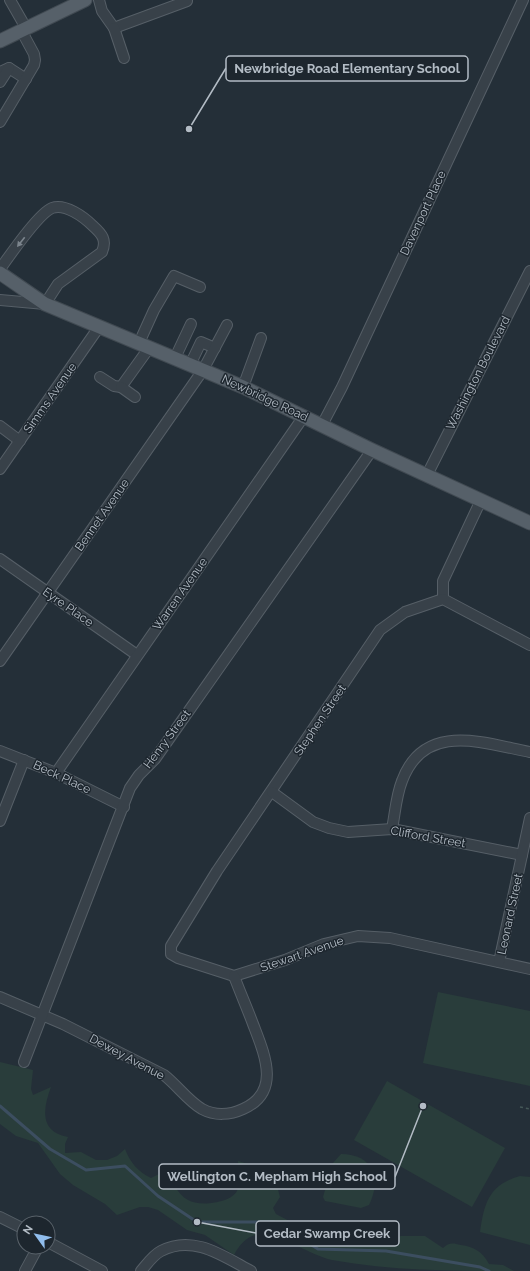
<svg xmlns="http://www.w3.org/2000/svg" width="530" height="1271" font-family="Raleway,sans-serif">
	<style>
		.green { fill: #293d3b }
		.lines { fill: none; stroke-linecap: round; stroke-linejoin: round }
		.stream { stroke: #3c4e60; stroke-width: 3 }
		.minor-casing { stroke: #565f67; stroke-width: 12 }
		.major-casing { stroke: #414a52; stroke-width: 15 }
		.path { stroke: #465858; stroke-width: 1.5; stroke-dasharray: 3 3; stroke-linecap: butt }
		.minor { stroke: #384149; stroke-width: 10 }
		.major { stroke: #566069; stroke-width: 13 }
		.oneway { fill: #7c858d }
		.labels { text-anchor: middle; dominant-baseline: central; stroke-width: 3; stroke-linejoin: round; paint-order: stroke }
		.street-label { font-size: 12px; fill: #b3bcc5; stroke: #1d262e }
		.leader { fill: none; stroke: #b3bcc5; stroke-width: 1.5 }
		.callout-dot { fill: #b3bcc5; stroke: #1d262e; stroke-width: 1.5 }
		.callout { fill: #1d262e; stroke: #b3bcc5; stroke-width: 1.5 }
		.callout-label { font-size: 13px; text-anchor: middle; font-weight: bold; fill: #b3bcc5 }
	</style>
	<rect width="100%" height="100%" fill="#242f38"/>
	<g class="green">
		<path d="M438,992L530,1011V1086L423,1063Z"/>
		<path d="M0,1062L33,1070L31,1089L33,1095L51,1087C43,1108 39,1132 68,1137L65,1144V1153L81,1152L96,1160H107L117,1156L125,1149C130,1162 138,1172 151,1178L167,1170C172,1181 177,1194 188,1200C199,1207 231,1203 237,1191C241,1183 238,1170 238,1161L248,1164L260,1174L272,1177L276,1182L280,1197L273,1208L276,1214L295,1224L325,1236L358,1234L378,1242L401,1236H425L443,1248C449,1242 453,1243 461,1245C474,1247 482,1251 489,1264L503,1265L514,1271C453,1271 392,1271 332,1260C310,1255 282,1235 264,1234C250,1233 240,1243 234,1255L205,1235L187,1230L158,1210L148,1207H140L117,1215L105,1204L73,1185L60,1174L38,1143L16,1136L0,1124Z"/>
		<path d="M387,1081L505,1148L472,1207L354,1140Z"/>
		<path d="M341,1154C373,1154 382,1179 369,1205L361,1208L325,1201L323,1197L333,1163Z"/>
		<path d="M520,1176L530,1177V1245L480,1232C484,1203 489,1185 520,1176Z"/>
	</g>
	<g class="lines">
		<path class="stream" d="M0,1106L50,1149L86,1170L125,1166L158,1196L197,1222H274L318,1249L386,1251L480,1267L489,1271"/>
		<g class="minor-casing">
			<g id="minor">
				<path d="M10,0L26,28"/>
				<path d="M99,0L102,11L114,28L187,1"/>
				<path d="M114,28L124,58"/>
				<path d="M0,72L9,68L26,79"/>
				<path d="M0,82L9,68"/>
				<path d="M0,122L34,65L35,60L34,54L21,30"/>
				<path d="M0,269C10,255 39,213 52,208C65,203 84,217 93,226C102,234 107,240 102,252L58,284L45,304L0,300"/>
				<path d="M139,343L154,310L174,276L200,287"/>
				<path d="M175,358L191,324"/>
				<path d="M190,365L201,342L215,348"/>
				<path d="M100,377L114,386L121,387L149,348"/>
				<path d="M121,387L135,397"/>
				<path d="M243,387L261,338"/>
				<path d="M322,425L342,387L523,0"/>
				<path d="M0,426L20,441"/>
				<path d="M0,469L99,327"/>
				<path d="M427,475L530,271"/>
				<path d="M0,559L137,655"/>
				<path d="M443,599V581L481,500"/>
				<path d="M530,645L443,599L405,612L380,630L217,871L171,946V954L178,958L234,976L285,960L324,944L358,936L390,938L530,969"/>
				<path d="M0,661L203,370L227,325"/>
				<path d="M0,751L56,773L124,807"/>
				<path d="M56,773L304,416"/>
				<path d="M272,792L313,822L329,828L348,832L392,829L522,855"/>
				<path d="M0,821L24,760"/>
				<path d="M392,829C395,814 396,796 402,781C424,721 483,743 530,752"/>
				<path d="M499,962L530,818"/>
				<path d="M0,997L63,1024L164,1075C177,1085 188,1101 202,1109C215,1116 230,1115 243,1109C282,1092 264,1053 253,1024C247,1008 240,992 234,976"/>
				<path d="M24,1062L130,788L139,775L155,759L372,450"/>
				<path d="M0,1217L24,1229"/>
				<path d="M48,1242L102,1271"/>
				<path d="M25,1271L38,1247"/>
				<path d="M141,1271C147,1264 153,1255 161,1251C193,1234 223,1256 251,1271"/>
			</g>
		</g>
		<g class="major-casing">
			<g id="major">
				<path d="M0,41L85,0"/>
				<path d="M0,273L45,304L243,387L372,450L530,523"/>
			</g>
		</g>
		<path class="path" d="M520,1107L530,1109"/>
		<use href="#minor" class="minor"/>
		<use href="#major" class="major"/>
	</g>
	<defs><path id="oneway-solid" d="M-6-.8H1V-3.2L6.5 0L1 3.2V.8H-6Z"/></defs>
	<use class="oneway" href="#oneway-solid" transform="translate(21 242) rotate(128)"/>
	<g class="labels">
		<g class="street-label">
			<text transform="translate(423 213) rotate(-65)">Davenport Place</text>
			<text transform="translate(478 373) rotate(-63)">Washington Boulevard</text>
			<text transform="translate(50 398) rotate(-55)">Simms Avenue</text>
			<text transform="translate(265 398) rotate(25)">Newbridge Road</text>
			<text transform="translate(102 515) rotate(-55)">Bennet Avenue</text>
			<text transform="translate(180 594) rotate(-55)">Warren Avenue</text>
			<text transform="translate(68 607) rotate(35)">Eyre Place</text>
			<text transform="translate(320 720) rotate(-56)">Stephen Street</text>
			<text transform="translate(167 739) rotate(-53)">Henry Street</text>
			<text transform="translate(62 777) rotate(25)">Beck Place</text>
			<text transform="translate(428 837) rotate(10)">Clifford Street</text>
			<text transform="translate(510 914) rotate(-78)">Leonard Street</text>
			<text transform="translate(302 954) rotate(-19)">Stewart Avenue</text>
			<text transform="translate(127 1057) rotate(28)">Dewey Avenue</text>
		</g>
	</g>
	<path class="leader" d="M189 129L226 68M423 1106L395 1177M197 1222L256 1233"/>
	<g class="callout-dot">
		<circle cx="189" cy="129" r="4"/>
		<circle cx="423" cy="1106" r="4"/>
		<circle cx="197" cy="1222" r="4"/>
	</g>
	<g class="callout">
		<rect x="226" y="56" width="242" height="25" rx="4"/>
		<rect x="159" y="1164" width="236" height="25" rx="4"/>
		<rect x="256" y="1221" width="143" height="25" rx="4"/>
	</g>
	<g class="callout-label">
		<text x="347" y="73">Newbridge Road Elementary School</text>
		<text x="277" y="1181">Wellington C. Mepham High School</text>
		<text x="327" y="1238">Cedar Swamp Creek</text>
	</g>
	<g transform="translate(36 1235) rotate(303)"><circle r="19" fill="#1d262e" stroke="#59626a"/>
	<path d="M0-3L7 15L0 10L-7 15Z" fill="#90bded"/>
	<text y="-6" font-size="11" font-weight="bold" text-anchor="middle" fill="#b3bcc5">N</text>
	</g>
</svg>
